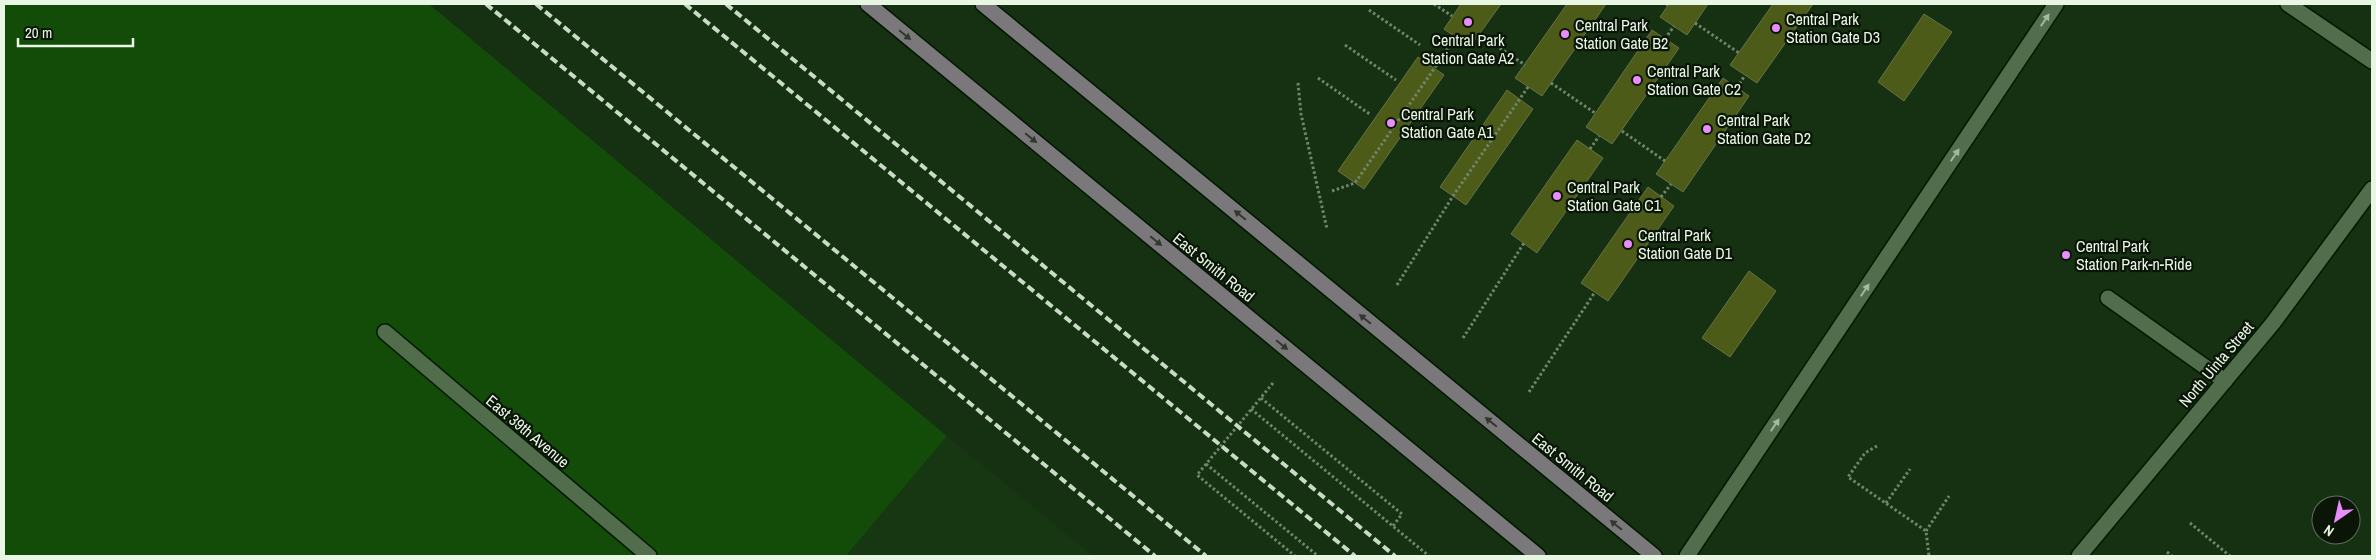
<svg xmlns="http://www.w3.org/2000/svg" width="2376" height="560" font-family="'Archivo Narrow',sans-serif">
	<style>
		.built { fill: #173712 }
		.green { fill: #134b09 }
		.building { fill: #4d5b19; stroke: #667148 }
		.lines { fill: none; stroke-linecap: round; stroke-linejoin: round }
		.lane-casing { stroke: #011800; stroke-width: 18 }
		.street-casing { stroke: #011800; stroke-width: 18 }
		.secondary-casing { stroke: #011800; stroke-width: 18 }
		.path { stroke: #6f856c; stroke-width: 3; stroke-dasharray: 2.5 2.5; stroke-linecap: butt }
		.lane { stroke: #516d4c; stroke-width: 15 }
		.street { stroke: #516d4c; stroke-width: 15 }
		.secondary { stroke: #7a787b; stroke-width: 15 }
		.rail { stroke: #c9dac6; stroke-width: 4; stroke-dasharray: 8 4; stroke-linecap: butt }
		.oneway { fill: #a4b9a0 }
		.oneway2 { fill: #313830 }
		.poi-dot { fill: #ea8dfc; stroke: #0a1508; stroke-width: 2 }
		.labels { text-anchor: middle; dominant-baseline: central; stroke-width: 4.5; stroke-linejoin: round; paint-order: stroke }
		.poi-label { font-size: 16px; fill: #e7f7e4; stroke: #0a1508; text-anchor: start }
		.street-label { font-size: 16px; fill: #e7f7e4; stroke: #0a1508 }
	</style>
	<rect width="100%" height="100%" fill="#163012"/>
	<path class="built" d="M947,436L1093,556H846Z"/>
	<path class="green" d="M4,4H429L947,436L846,556H4Z"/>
	<g class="building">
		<path d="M1461,4H1501L1470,47L1444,29Z"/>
		<path d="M1567,4H1606L1542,96L1515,78Z"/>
		<path d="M1669,4H1708L1687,35L1660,17Z"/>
		<path d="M1773,4H1813L1757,83L1730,65Z"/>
		<path d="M1924,14L1952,32L1904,101L1878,82Z"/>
		<path d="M1652,30L1679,48L1612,144L1586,127Z"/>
		<path d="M1418,57L1444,75L1364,189L1338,171Z"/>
		<path d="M1723,78L1749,96L1683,192L1656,174Z"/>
		<path d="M1507,90L1533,109L1466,205L1440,187Z"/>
		<path d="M1577,140L1603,158L1537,253L1511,234Z"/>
		<path d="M1648,187L1674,206L1608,301L1581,283Z"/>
		<path d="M1749,271L1776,291L1730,357L1702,338Z"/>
	</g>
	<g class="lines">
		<g class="lane-casing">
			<g id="lane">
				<path d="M2108,298L2225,381"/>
				<path d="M1687,556L2056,4"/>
			</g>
		</g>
		<g class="street-casing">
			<g id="street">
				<path d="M2288,4L2372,61"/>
				<path d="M385,332L649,556"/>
				<path d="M2079,556L2273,323L2372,189"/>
			</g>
		</g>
		<g class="secondary-casing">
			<g id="secondary">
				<path d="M868,4L1538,556"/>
				<path d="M983,4L1654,556"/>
			</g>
		</g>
		<g class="path">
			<path d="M1434,4L1452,16"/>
			<path d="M1666,4L1668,5"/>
			<path d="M1369,10L1420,45"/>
			<path d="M1695,23L1739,53"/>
			<path d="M1479,34L1525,65"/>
			<path d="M1665,39L1674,26"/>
			<path d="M1345,45L1396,80"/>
			<path d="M1318,78L1371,115"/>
			<path d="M1298,83L1301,114L1327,229"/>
			<path d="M1551,83L1595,113"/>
			<path d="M1737,88L1745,75"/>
			<path d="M1622,131L1665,161"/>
			<path d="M1590,149L1599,136"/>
			<path d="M1332,191L1355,183L1456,37"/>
			<path d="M1661,197L1671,184"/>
			<path d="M1397,285L1453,196L1528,87"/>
			<path d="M1463,338L1524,243"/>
			<path d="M1273,383L1197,475L1295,556"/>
			<path d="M1529,392L1595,292"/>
			<path d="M1261,398L1402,514L1393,526"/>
			<path d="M1251,409L1429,556"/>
			<path d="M1877,446L1865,453L1848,477L1926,531L1929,556"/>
			<path d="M1206,464L1318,556"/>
			<path d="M1886,503L1910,469"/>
			<path d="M2190,523L2230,556"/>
			<path d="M1926,531L1949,496"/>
			<path d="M2167,552L2172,556"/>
		</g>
		<use href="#lane" class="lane"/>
		<use href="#street" class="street"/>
		<use href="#secondary" class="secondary"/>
		<g class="rail">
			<path d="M486,4L1155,556"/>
			<path d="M536,4L1206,556"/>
			<path d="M685,4L1355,556"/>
			<path d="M726,4L1395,556"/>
		</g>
	</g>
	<defs><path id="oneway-solid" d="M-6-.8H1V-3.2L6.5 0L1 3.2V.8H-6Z" transform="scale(1.25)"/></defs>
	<g class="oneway">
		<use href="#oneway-solid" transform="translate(2045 20) rotate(-56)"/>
		<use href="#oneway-solid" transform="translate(1955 155) rotate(-56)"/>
		<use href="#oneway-solid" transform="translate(1865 290) rotate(-56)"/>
		<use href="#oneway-solid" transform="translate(1775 425) rotate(-56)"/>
	</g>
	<g class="oneway2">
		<use href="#oneway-solid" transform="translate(905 35) rotate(39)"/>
		<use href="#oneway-solid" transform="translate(1031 138) rotate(39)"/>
		<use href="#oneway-solid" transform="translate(1240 215) rotate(-141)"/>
		<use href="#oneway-solid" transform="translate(1156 241) rotate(39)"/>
		<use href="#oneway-solid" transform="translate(1365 319) rotate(-141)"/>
		<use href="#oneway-solid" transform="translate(1282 345) rotate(39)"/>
		<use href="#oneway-solid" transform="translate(1491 422) rotate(-141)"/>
		<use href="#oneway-solid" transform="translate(1616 525) rotate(-141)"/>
	</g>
	<g class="poi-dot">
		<circle cx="1468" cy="22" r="5"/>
		<circle cx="1776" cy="28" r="5"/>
		<circle cx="1565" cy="34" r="5"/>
		<circle cx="1637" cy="80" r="5"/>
		<circle cx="1391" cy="123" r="5"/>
		<circle cx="1707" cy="129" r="5"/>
		<circle cx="1557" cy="196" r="5"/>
		<circle cx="1628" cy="244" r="5"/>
		<circle cx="2066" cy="255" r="5"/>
	</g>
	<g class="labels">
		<g class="poi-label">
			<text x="1786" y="19">Central Park<tspan x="1786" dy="18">Station Gate D3</tspan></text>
			<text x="1575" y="25">Central Park<tspan x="1575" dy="18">Station Gate B2</tspan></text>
			<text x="1468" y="40" text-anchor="middle">Central Park<tspan x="1468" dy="18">Station Gate A2</tspan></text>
			<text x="1647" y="71">Central Park<tspan x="1647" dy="18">Station Gate C2</tspan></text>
			<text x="1401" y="114">Central Park<tspan x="1401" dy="18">Station Gate A1</tspan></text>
			<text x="1717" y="120">Central Park<tspan x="1717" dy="18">Station Gate D2</tspan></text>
			<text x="1567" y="187">Central Park<tspan x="1567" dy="18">Station Gate C1</tspan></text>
			<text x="1638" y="235">Central Park<tspan x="1638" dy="18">Station Gate D1</tspan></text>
			<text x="2076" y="246">Central Park<tspan x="2076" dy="18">Station Park-n-Ride</tspan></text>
		</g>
		<g class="street-label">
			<text transform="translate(1214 267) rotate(39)">East Smith Road</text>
			<text transform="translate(2216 364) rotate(-50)">North Uinta Street</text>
			<text transform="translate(528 431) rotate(40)">East 39th Avenue</text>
			<text transform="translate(1573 467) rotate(39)">East Smith Road</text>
		</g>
	</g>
	<rect width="2376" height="560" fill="none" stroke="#e7f7e4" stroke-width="10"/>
	<g transform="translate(2336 520) rotate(214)"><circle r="24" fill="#0a1508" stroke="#626f60"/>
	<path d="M0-4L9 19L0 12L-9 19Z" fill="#ea8dfc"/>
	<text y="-8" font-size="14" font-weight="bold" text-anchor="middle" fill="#e7f7e4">N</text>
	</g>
	<path d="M18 38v8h115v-8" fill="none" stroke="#e7f7e4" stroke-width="2.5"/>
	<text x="25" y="38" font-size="15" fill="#e7f7e4" stroke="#0a1508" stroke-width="4" paint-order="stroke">20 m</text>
</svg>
